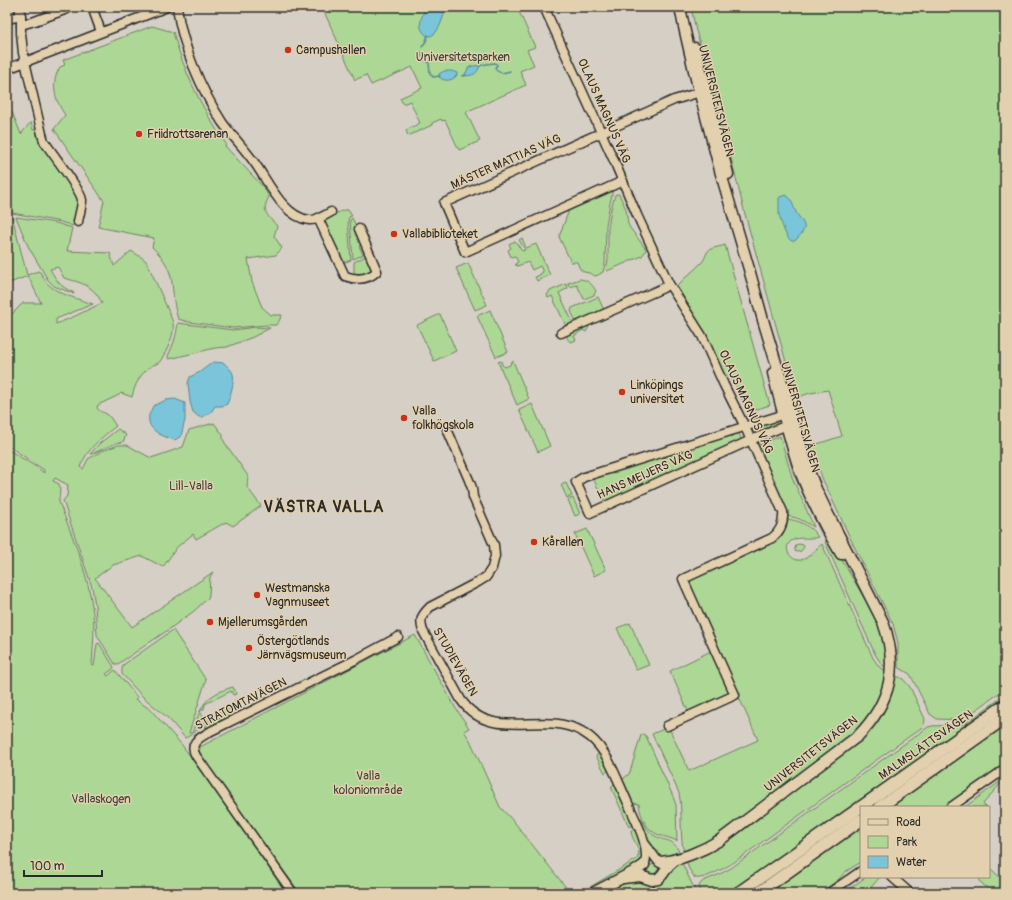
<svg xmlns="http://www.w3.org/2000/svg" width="1012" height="900" font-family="Pangolin,sans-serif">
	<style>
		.green { fill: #acd795; stroke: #6c8160 }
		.water { fill: #7ac5d9; stroke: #5a8793 }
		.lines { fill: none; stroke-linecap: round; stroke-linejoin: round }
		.stream { stroke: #5a8793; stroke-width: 1.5 }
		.minor-casing { stroke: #2b2b2b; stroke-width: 11 }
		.major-casing { stroke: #2b2b2b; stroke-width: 13 }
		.highway-casing { stroke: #2b2b2b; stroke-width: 14 }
		.minor { stroke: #e2d0ae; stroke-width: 8 }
		.major { stroke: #e2d0ae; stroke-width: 10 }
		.highway { stroke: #e2d0ae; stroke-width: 11 }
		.poi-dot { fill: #c8321e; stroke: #e2d0ae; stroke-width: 1.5 }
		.labels { text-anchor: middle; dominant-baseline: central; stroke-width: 3; stroke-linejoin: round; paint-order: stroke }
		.poi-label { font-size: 12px; fill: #2b2b2b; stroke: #e2d0ae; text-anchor: start }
		.park-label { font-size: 12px; fill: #3e453b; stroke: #e2d0ae }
		.street-label { font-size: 12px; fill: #2b2b2b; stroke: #e2d0ae }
		.district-label { font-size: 16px; font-weight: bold; letter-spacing: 1px; fill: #2b2b2b; stroke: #e2d0ae }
	</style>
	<rect width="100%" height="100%" fill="#d6cfc5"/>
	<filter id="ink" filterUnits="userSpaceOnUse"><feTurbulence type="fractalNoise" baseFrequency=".025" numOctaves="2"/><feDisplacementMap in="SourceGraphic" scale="8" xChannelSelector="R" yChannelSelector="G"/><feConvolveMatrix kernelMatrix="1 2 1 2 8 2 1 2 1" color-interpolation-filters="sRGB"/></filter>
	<g filter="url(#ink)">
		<g class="green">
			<path d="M322,7H517L535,47L527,50L534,65L520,71L526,85L466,112L480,141L459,150L445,120L442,121L441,119L432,123V125L408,136L406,130L420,123L410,101L403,104L400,98L422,88L412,67L371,85L366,75L355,80Z"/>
			<path d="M691,7H1005V689L962,720L937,719L930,714L910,674L898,667V643L893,624L853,544L823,480L811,446L842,436L828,390L810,393L796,398L745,214L710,75L696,31Z"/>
			<path d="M152,26L173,32C184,72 202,109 226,144L225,146L264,188L269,197C261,211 267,215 277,226L274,236L282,248L276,255L248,259L252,282L262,307L271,315H282L279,321L276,325H267L233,328L189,322L178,319C168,288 180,273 152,247L154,238L98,227L104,201L54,129L65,115C55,100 50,84 60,67L65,65L63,60Z"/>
			<path d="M12,112L21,134L31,122L33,130L36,129L38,139L42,145C50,157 76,189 77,201C77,209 74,218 73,226L61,222L7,212V114Z"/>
			<path d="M612,191V195L610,203L606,225L605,264L603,272L598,275L595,276L589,273L584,272L580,269L577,262H571L559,237L569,210Z"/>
			<path d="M616,194H619L626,209L628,224L630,228L643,245L646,250L642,256L607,271L606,270L608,260V229L611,209L615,195Z"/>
			<path d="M344,210H348L352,216L349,217L348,221L351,260L343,263L324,220L325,218Z"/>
			<path d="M7,215L12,216L27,275L38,271L40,272C43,276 45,282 49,285C58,294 81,300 93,304L56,319V324L73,317L102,303C93,285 82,283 64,278L58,267L50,269C58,283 60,286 74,293V294L54,286L48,280L28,246L16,217L56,223L72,228L67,251L110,253L114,266L131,251C136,254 142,257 146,261C148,264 172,318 173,323C175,335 167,350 161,360C159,364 155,364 151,366C140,374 135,384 132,397L121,393L119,395L98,405L97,408C102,414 103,411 108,415C111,418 113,422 116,426C100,439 88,448 80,467L83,469L88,459L102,451L118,445H127L151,458L163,454L183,447L189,430L214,423L223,435V439L225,443L248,476L247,487L261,506L233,526L226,522L196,539L193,534L177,547L163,567L142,556L113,565L95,578L132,627L213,572L210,577L209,595L208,598L194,611L168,630L118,664H115L97,635L95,605L92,587L63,501L67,496L68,485L55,478L53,481L59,484C61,490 59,496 59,502C73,538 89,575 93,613C95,630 93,648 92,665L94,666L97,644L99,643L114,667L113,669L106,674L108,676L115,670L138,698L135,699L151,710L182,745L201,771L286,893H7V449L38,468L44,473V470L7,445V314L10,316L23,303H41L28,276L7,284Z"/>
			<path d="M352,218L359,232L363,244L359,246L363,255L353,259L350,220Z"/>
			<path d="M522,238L526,248L536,244L550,275L537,281L535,277L540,275V274L543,272L540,266L532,270L528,262L517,266L515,264L518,262L515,256L511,257L508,250L511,248L509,244L515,241L522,251L525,250L519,240Z"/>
			<path d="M725,245L770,405L748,412L735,384L732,379L724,374L707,335L677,286C685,277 695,270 703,261C706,257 706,252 709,250C713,247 721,247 725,245Z"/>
			<path d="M368,255L374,269L373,273L354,277V262Z"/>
			<path d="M468,263L487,305L475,310L456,268Z"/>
			<path d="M580,279C588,280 592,284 596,291L594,295L584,299L577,285L570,287L568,283Z"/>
			<path d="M566,284L568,288L559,293L573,323L566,326L552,296L548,298L547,295L550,291Z"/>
			<path d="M598,297L604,310L576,322L571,311L572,308Z"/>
			<path d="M490,310L508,352L496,357L477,316Z"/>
			<path d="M440,314L456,351L434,361L417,325Z"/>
			<path d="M178,323L233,330L256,327L270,328L253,337L227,347L215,348L169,359L168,357V356C174,343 176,337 178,323Z"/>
			<path d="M588,325L589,327L586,332L583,330L574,336L576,340L571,342C568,341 566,337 567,334Z"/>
			<path d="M501,361L502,365L505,367L510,365L511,362L513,361L529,399L517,405L498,362Z"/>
			<path d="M532,404L550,446L538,452L519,410Z"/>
			<path d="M775,420L777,426L756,434L754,433L753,430L755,427Z"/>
			<path d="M118,429L126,435L123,442L116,443L92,454H90L100,443Z"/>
			<path d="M738,431L742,441L605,503L592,476Z"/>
			<path d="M782,432L784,434L823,528V534L822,535L794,475Z"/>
			<path d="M780,436L792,477L814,527C803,521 798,517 786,516L757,446Z"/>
			<path d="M566,483L572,496L567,498L561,485Z"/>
			<path d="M573,498L580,514L575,516L568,500Z"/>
			<path d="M786,519C799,520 811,526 818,537C810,540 801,536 793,540C781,545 790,562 801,560C809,558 816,549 822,544L873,658L880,668L887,671L885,679L877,705L860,729L725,831L704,844L684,853C679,833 683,813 679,793L652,734L666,728H669L689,771L758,740L692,592L689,583L693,578L775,539Z"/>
			<path d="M587,529L606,570L594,576L575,534Z"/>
			<path d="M830,540L879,623L885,643L887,668L882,665L875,654L825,542Z"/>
			<path d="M799,544L803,545L804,547L801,551L797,552L795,551V548L796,545Z"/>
			<path d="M630,623L649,665L636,670L617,628Z"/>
			<path d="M173,630L206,680L189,733H192C201,706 204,695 233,687L236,694L233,695L231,691L205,704L204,709L200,711L204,719L237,703L235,700L238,699L239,700L241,705L221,713L204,723L193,734L185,738L169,719L142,696L122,674V669L123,665Z"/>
			<path d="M415,635L455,707L469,728L464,731L470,740L500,807L515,823L568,890L573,889L575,893H300L223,789L199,754L200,747Z"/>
			<path d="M711,651L729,691L726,694L722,696L688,711L670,671Z"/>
			<path d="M894,675L903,679L910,687L925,719L924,725L921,728L733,863C724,868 705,880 695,878L689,869L686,860L855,745C870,731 884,716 890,696C892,689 893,682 894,675Z"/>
			<path d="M1005,695V698L729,893H702L700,890L699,886L701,883L703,881L718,875L731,868L928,727L932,726L957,725L966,723Z"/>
			<path d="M230,712V716L207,728L205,727L206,725L216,719Z"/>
			<path d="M1005,725V763L1002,765L1003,766L945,807H888Z"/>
			<path d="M643,734L646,736L672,794L676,805L677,841C671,838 665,837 659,835C647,831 640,816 639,804L632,803H631L620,781L628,775L630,772L641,735Z"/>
			<path d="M600,753L609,770L605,773L596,756Z"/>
			<path d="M1001,781H1003L1005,783V787L1000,784L983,804L986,807H965Z"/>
			<path d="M614,784H615L633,823L632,825L629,827L611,787Z"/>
			<path d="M641,818C645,825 648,832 655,836C668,843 673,837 680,854L660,858L649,846L638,819Z"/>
			<path d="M861,826V862L845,872L839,879L820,893H767Z"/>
			<path d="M631,830H633L637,831L644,853L643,862L585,893H580L637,859C643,848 631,841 631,830Z"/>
			<path d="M681,861L692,884L698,893H605L621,883L634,879L650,883Z"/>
			<circle cx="653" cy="870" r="5.5"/>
			<path d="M990,868L1005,882V893H993L979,881L982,877H989Z"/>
			<path d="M866,877H880L866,893H843Z"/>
		</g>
		<g class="water">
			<path d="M426,7H445C445,14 439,31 434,34C431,36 430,36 427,36C416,27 421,18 426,7Z"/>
			<path d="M480,65V66C476,75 474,75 464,76L469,67Z"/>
			<path d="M444,71H452L457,73V75C453,81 444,82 439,77V74Z"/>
			<path d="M786,195C793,199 792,204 795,210C797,216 803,220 804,226C805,229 803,231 801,234C799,236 797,240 794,241C787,244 780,219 779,214C779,208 779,203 779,198L780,197Z"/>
			<path d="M213,362L224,363C227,366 232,370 233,374C235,381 230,397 227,404L222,406H215L211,412L203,417H199L193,412L190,402L188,383L190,377L200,372Z"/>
			<path d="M175,399L185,403V420L181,436L175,440C164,437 146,431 149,415C150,412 152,409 153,406L166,400Z"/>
		</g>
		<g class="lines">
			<g class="stream">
				<path d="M422,47L426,41L428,35"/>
				<path d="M421,52L423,59L429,63L430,73L433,77L440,76"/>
				<path d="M479,66L486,64L495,63L497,65L495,68L496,70C501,74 504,73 510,71"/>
				<path d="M462,76L466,75"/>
			</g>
			<g class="minor-casing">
				<g id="minor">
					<path d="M19,7L21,16V33L23,53L42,134L44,141C51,152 81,190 82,200C82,207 79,215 78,222"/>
					<path d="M92,7L100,29"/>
					<path d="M177,7C182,46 201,89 222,122C232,136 244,148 254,162C268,181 283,217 309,220C315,221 326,215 331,212"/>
					<path d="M544,7L615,163L637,215L669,284L702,336L724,385L745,427L783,512C784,523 781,531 772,538L683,579L735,695L667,726"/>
					<path d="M7,19L21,16"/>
					<path d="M21,25L35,21L67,9L69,7"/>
					<path d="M7,69L167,7"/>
					<path d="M623,181L465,252L444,203L674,100L704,91"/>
					<path d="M318,218L345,276C356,280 368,280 377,271L359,229"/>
					<path d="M561,333L663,288L669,284"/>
					<path d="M788,413L584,477L576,482L590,513L751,440L792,423"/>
					<path d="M447,429L469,480L472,488L473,497L494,545L495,556L492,568L486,577L478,582L430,607C422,615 419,619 423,631L461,700C494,747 549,704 590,737C608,751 618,782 628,803C635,820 650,845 645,863"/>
					<path d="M951,807L1005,769"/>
					<path d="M646,845L657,860"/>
					<path d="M892,877L910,893"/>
					<path d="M293,893L196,756C188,742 200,738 211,731L355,660L398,637"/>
					<path d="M829,893L861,871"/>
				</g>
			</g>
			<g class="major-casing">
				<g id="major">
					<path d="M695,48L728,174"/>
					<path d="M773,373C781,406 789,439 800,471C811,500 825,527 841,554"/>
					<path d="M660,862C679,861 704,850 720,840L858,736C891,702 899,666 883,622L826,510L816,489L808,469L763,320L749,269L721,174L695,75L684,27L680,7"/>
					<path d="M623,878L640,876L652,880L658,879L662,875L669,865L676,859"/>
					<path d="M593,893L637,870L644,865"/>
				</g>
			</g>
			<g class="highway-casing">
				<g id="highway">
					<path d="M861,807L1005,705"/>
					<path d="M880,807L1005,718"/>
					<path d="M738,893L861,807"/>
					<path d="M758,893L861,820"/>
				</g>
			</g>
			<use href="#minor" class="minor"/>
			<use href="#major" class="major"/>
			<use href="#highway" class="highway"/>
		</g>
	</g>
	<g class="poi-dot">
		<circle cx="288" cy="50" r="4"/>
		<circle cx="139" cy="134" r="4"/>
		<circle cx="394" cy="234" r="4"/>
		<circle cx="622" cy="392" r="4"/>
		<circle cx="404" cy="418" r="4"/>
		<circle cx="534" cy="542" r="4"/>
		<circle cx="257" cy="595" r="4"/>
		<circle cx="210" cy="622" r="4"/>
		<circle cx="249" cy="648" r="4"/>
	</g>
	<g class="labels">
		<g class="poi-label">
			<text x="296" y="50">Campushallen</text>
			<text x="147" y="134">Friidrottsarenan</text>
			<text x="402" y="234">Vallabiblioteket</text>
			<text x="630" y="385">Linköpings<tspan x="630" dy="14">universitet</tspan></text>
			<text x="412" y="411">Valla<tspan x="412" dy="14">folkhögskola</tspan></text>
			<text x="542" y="542">Kårallen</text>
			<text x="265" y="588">Westmanska<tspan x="265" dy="14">Vagnmuseet</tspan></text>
			<text x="218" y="622">Mjellerumsgården</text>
			<text x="257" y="641">Östergötlands<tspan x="257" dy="14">Järnvägsmuseum</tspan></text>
		</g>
		<g class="park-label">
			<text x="463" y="57">Universitetsparken</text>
			<text x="191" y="486">Lill-Valla</text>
			<text x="368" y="776">Valla<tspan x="368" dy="14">koloniområde</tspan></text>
			<text x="101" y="799">Vallaskogen</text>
		</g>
		<g class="street-label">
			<text transform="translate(716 101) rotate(76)">UNIVERSITETSVÄGEN</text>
			<text transform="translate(604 111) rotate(66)">OLAUS MAGNUS VÄG</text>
			<text transform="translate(506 162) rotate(-24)">MÄSTER MATTIAS VÄG</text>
			<text transform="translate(746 402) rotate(65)">OLAUS MAGNUS VÄG</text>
			<text transform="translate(800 417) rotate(74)">UNIVERSITETSVÄGEN</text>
			<text transform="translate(645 475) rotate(-24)">HANS MEIJERS VÄG</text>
			<text transform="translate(455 662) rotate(60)">STUDIEVÄGEN</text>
			<text transform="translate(241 704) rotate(-27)">STRATOMTAVÄGEN</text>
			<text transform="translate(926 745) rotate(-35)">MALMSLÄTTSVÄGEN</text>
			<text transform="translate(811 754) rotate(-38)">UNIVERSITETSVÄGEN</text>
		</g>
		<g class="district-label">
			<text x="324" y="507">VÄSTRA VALLA</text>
		</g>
	</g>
	<rect width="1012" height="900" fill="none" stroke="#e2d0ae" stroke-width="24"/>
	<rect x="12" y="12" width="988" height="876" fill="none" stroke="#2b2b2b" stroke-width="1.5" filter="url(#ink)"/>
	<rect x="860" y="806" width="130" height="72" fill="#e2d0ae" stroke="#998e7a"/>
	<rect x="868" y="819" width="20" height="6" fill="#e2d0ae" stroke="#998e7a"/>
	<text x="896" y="826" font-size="12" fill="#2b2b2b">Road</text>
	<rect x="868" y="836" width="20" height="12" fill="#acd795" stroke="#998e7a"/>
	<text x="896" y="846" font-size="12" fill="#2b2b2b">Park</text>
	<rect x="868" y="856" width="20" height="12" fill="#7ac5d9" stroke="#998e7a"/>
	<text x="896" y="866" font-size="12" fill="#2b2b2b">Water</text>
	<path d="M24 870v6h78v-6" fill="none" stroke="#2b2b2b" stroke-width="2"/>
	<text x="30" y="870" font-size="12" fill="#2b2b2b" stroke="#e2d0ae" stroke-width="3" paint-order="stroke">100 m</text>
</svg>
